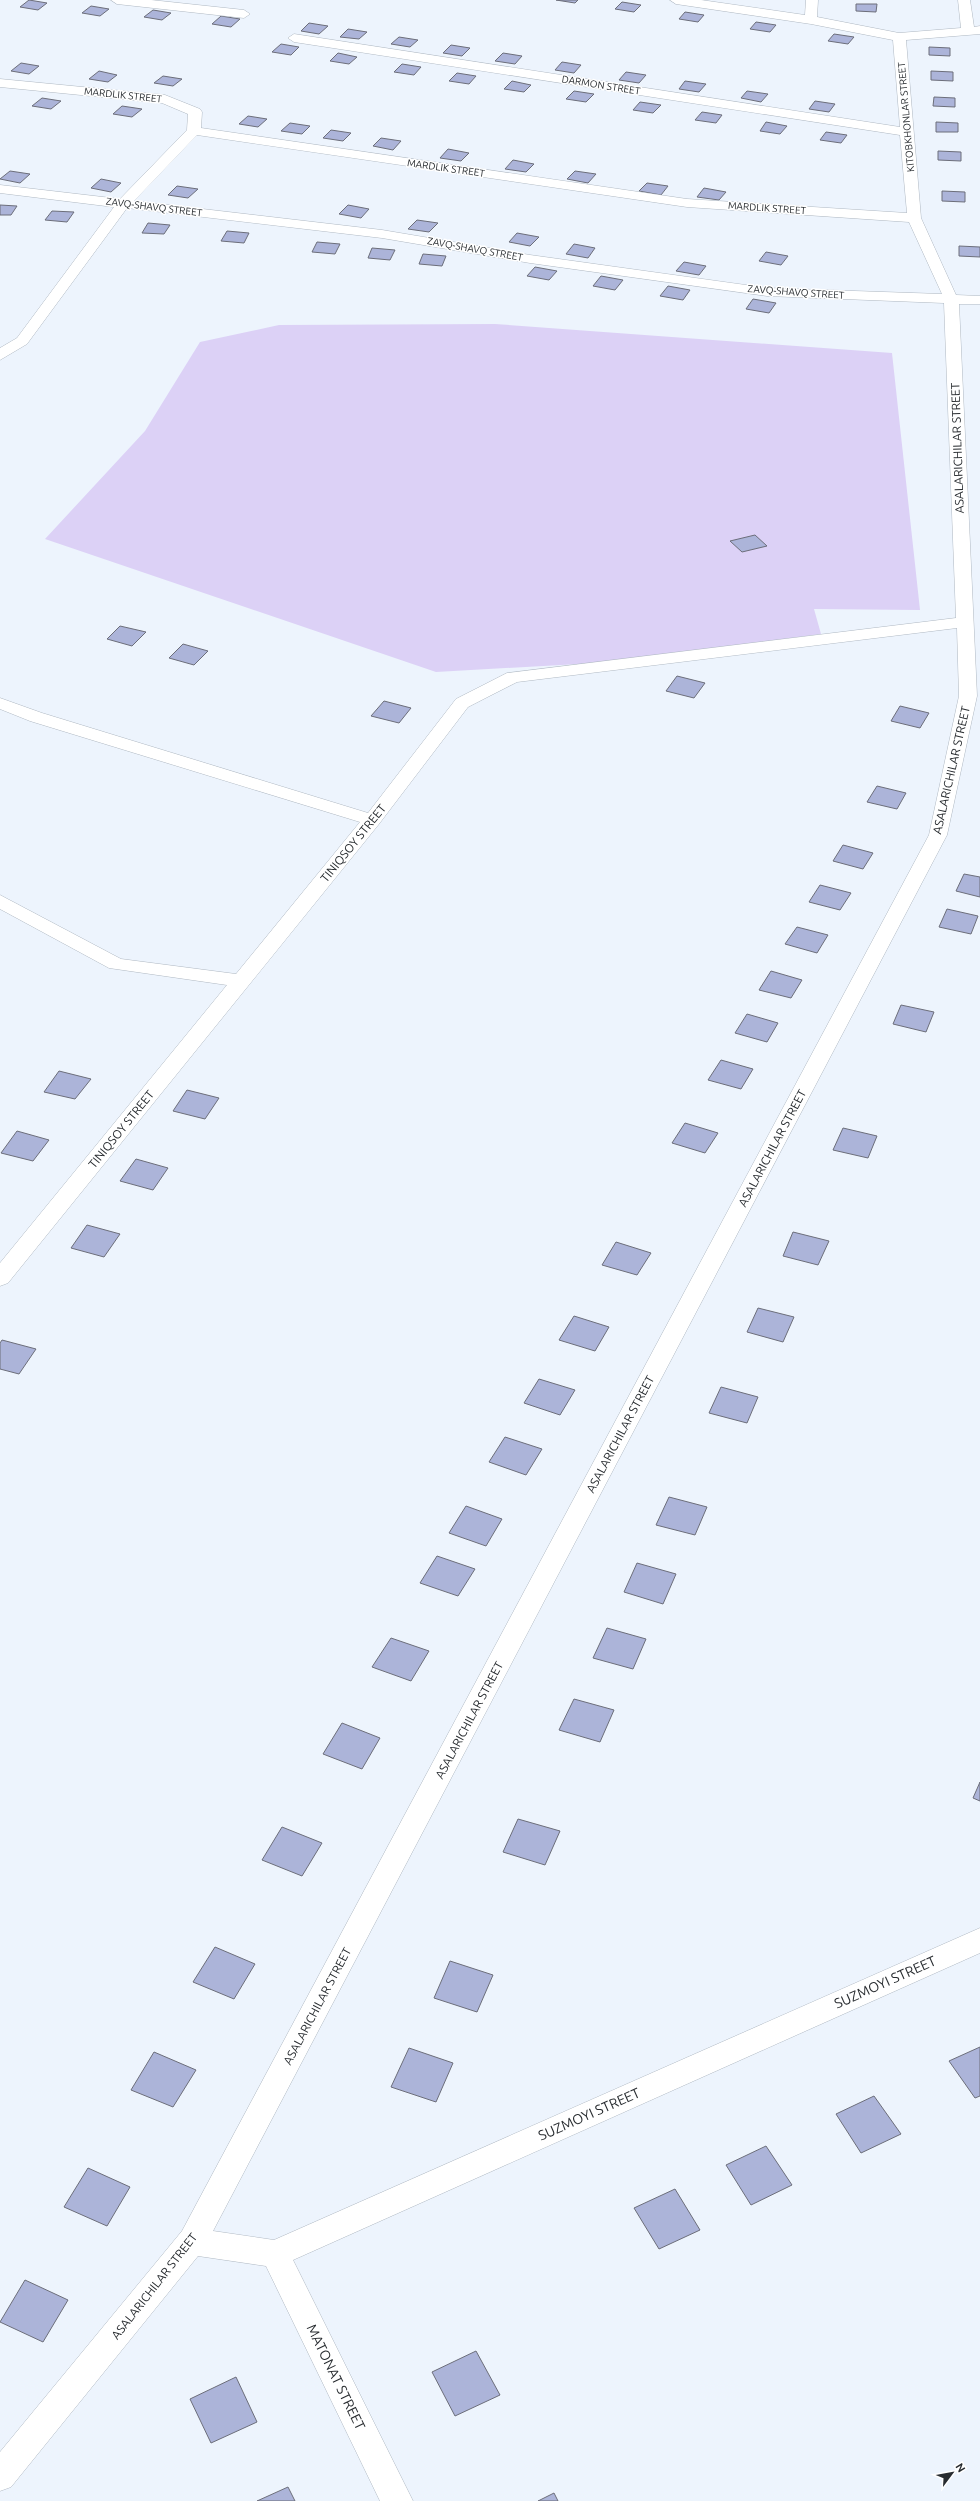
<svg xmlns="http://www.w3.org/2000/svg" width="980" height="2501" font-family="Ubuntu,sans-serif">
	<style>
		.green { fill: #dcd1f6 }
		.building { fill: #acb4d9; stroke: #6c6e7a }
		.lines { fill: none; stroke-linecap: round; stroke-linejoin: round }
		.minor-casing { stroke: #afb8c2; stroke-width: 1 }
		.minor { fill: #fff; fill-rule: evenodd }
		.labels { text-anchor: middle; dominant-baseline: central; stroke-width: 3; stroke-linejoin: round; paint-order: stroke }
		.far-street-label { font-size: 10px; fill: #282c30; stroke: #fff }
		.street-label { font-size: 12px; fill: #282c30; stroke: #fff }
		.near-street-label { font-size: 14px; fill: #282c30; stroke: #fff }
	</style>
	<rect width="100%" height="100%" fill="#edf4fd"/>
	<path class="green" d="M495,324L892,353L920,610L814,609L821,634L614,662L436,672L45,539L145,431L200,342L279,325Z"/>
	<g class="building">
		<path d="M29,0L47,3L38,10L20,7Z"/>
		<path d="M556,0H578L575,3Z"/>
		<path d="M622,2L641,5L634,12L615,9Z"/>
		<path d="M856,4H877L876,12L856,11Z"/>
		<path d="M91,6L109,9L100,16L82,13Z"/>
		<path d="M153,10L171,13L162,20L144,17Z"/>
		<path d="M685,12L704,15L698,22L679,19Z"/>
		<path d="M221,16L240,19L231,27L212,24Z"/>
		<path d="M756,22L776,25L770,32L750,29Z"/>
		<path d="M309,23L328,26L319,34L301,31Z"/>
		<path d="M348,29L367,32L359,39L340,37Z"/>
		<path d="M834,34L854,37L848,44L828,41Z"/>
		<path d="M399,37L418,40L410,47L391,44Z"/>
		<path d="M281,44L299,47L291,55L272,52Z"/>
		<path d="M451,45L470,48L462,56L443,53Z"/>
		<path d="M929,47L950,48V56L929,55Z"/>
		<path d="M338,53L357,57L349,64L330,61Z"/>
		<path d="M503,53L522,56L515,64L495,61Z"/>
		<path d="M562,62L581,65L574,73L555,70Z"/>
		<path d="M21,63L39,66L29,74L11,71Z"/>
		<path d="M402,64L421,67L414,75L394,72Z"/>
		<path d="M99,71L117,75L108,82L89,79Z"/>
		<path d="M931,71L953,72V81L931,80Z"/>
		<path d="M626,72L646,75L639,83L619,80Z"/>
		<path d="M457,73L476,76L469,84L449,81Z"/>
		<path d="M163,76L182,79L173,86L154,83Z"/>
		<path d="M512,81L531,85L524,92L504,89Z"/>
		<path d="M685,81L706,84L699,92L679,89Z"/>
		<path d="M574,91L594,94L586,102L566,99Z"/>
		<path d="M747,91L768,94L761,102L741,98Z"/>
		<path d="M934,97L955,98V107L933,106Z"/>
		<path d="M42,98L61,101L51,109L32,106Z"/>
		<path d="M815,101L835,104L829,112L809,109Z"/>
		<path d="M640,102L661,105L653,113L633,110Z"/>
		<path d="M122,106L142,109L132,117L113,114Z"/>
		<path d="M702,112L722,115L716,123L695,120Z"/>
		<path d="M248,116L267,119L258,127L239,124Z"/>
		<path d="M766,122L787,126L780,134L760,131Z"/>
		<path d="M936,122L958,123V132H936Z"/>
		<path d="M290,123L310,126L302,134L281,131Z"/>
		<path d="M331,130L351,133L343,141L323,138Z"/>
		<path d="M826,132L847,135L841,143L820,140Z"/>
		<path d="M381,138L401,141L393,150L373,146Z"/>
		<path d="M448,149L469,153L461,161L440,158Z"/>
		<path d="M938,151L961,152V161L938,160Z"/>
		<path d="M513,160L534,164L526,172L505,169Z"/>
		<path d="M10,171L30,174L20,183L0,179Z"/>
		<path d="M575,171L596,174L588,183L567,179Z"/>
		<path d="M101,179L121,183L111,192L91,188Z"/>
		<path d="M647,183L668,186L661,195L639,191Z"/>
		<path d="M177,186L198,189L188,198L168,195Z"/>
		<path d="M704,188L726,192L719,200L697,197Z"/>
		<path d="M942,191L965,192V202L942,201Z"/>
		<path d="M0,205L17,206L11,215H0Z"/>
		<path d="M348,205L369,209L361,218L339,214Z"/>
		<path d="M52,211L74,212L67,222L45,220Z"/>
		<path d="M417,220L438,223L429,232L408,229Z"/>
		<path d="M148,223L170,225L164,234L142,233Z"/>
		<path d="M227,231L249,233L244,243L221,241Z"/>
		<path d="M517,233L539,237L530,246L509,242Z"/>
		<path d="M317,242L340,244L335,254L312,252Z"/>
		<path d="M574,244L595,248L588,258L566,254Z"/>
		<path d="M959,246L980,247V257L959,256Z"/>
		<path d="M372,248L395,250L390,260L368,258Z"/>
		<path d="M766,252L788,256L781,265L759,261Z"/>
		<path d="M423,254L446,256L442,266L419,264Z"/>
		<path d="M684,262L706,266L699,275L676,271Z"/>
		<path d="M535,267L557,271L549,280L527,276Z"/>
		<path d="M601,276L623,280L615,290L593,286Z"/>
		<path d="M668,286L690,290L683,300L660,296Z"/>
		<path d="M753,299L776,303L769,313L746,309Z"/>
		<path d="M755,535L767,546L742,552L730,541Z"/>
		<path d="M120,626L146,632L132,646L107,639Z"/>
		<path d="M183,644L208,651L194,665L169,658Z"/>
		<path d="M677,676L705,683L694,698L666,691Z"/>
		<path d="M384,701L411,708L399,723L371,716Z"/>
		<path d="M900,706L929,713L920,728L891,721Z"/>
		<path d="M877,786L906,793L897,809L867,802Z"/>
		<path d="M843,845L873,853L863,869L833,861Z"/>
		<path d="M964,874L980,877V897L956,891Z"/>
		<path d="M820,885L851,893L840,910L809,902Z"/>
		<path d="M947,909L978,916L971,934L939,927Z"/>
		<path d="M797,927L828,935L817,953L785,944Z"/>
		<path d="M771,971L802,980L791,998L759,990Z"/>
		<path d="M901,1005L934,1012L926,1032L893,1024Z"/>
		<path d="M747,1014L778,1023L767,1042L735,1033Z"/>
		<path d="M721,1060L753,1069L741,1089L708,1080Z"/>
		<path d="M59,1071L91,1079L75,1099L44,1092Z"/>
		<path d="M187,1090L219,1098L205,1119L173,1111Z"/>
		<path d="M685,1123L718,1133L705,1153L672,1143Z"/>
		<path d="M843,1128L877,1136L868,1158L833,1150Z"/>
		<path d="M17,1131L49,1140L33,1161L1,1153Z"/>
		<path d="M136,1159L168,1168L153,1190L120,1181Z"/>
		<path d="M87,1225L120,1234L104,1257L71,1248Z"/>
		<path d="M793,1232L829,1241L818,1265L783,1256Z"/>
		<path d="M616,1242L651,1253L637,1275L602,1265Z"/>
		<path d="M758,1308L794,1317L783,1342L747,1332Z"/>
		<path d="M574,1316L609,1327L595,1351L559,1340Z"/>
		<path d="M2,1340L36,1349L19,1374L0,1369V1343Z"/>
		<path d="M539,1379L575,1390L560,1415L524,1403Z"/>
		<path d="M721,1387L758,1397L747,1423L709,1413Z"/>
		<path d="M505,1437L542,1449L526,1475L489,1462Z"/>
		<path d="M669,1497L707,1507L695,1535L656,1525Z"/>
		<path d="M466,1506L502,1519L486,1546L449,1533Z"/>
		<path d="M437,1556L475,1569L458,1596L420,1583Z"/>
		<path d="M637,1563L676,1574L663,1604L624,1592Z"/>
		<path d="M607,1628L646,1639L633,1669L593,1658Z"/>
		<path d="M391,1638L429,1651L411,1681L372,1667Z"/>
		<path d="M574,1699L614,1710L600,1742L559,1730Z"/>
		<path d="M342,1723L380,1738L362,1769L323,1754Z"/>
		<path d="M980,1782V1801L973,1798Z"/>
		<path d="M518,1819L560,1831L545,1865L503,1852Z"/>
		<path d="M282,1827L322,1843L302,1876L262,1860Z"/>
		<path d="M215,1947L255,1964L234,1999L193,1982Z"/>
		<path d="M450,1961L493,1975L477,2012L434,1998Z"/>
		<path d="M980,2047V2096L975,2098L949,2061Z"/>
		<path d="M409,2048L453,2063L436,2102L391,2087Z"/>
		<path d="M154,2052L196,2070L173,2107L131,2090Z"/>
		<path d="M874,2096L901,2134L861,2153L836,2114Z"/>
		<path d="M766,2146L792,2185L751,2205L726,2165Z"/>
		<path d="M88,2168L130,2187L107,2226L64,2207Z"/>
		<path d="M675,2189L700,2230L659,2249L634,2208Z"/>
		<path d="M25,2280L68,2300L43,2342L0,2322Z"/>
		<path d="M476,2351L500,2395L455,2416L432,2372Z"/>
		<path d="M236,2377L257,2422L211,2443L190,2399Z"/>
		<path d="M288,2487L295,2501H257Z"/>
		<path d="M554,2493L558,2501H538Z"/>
	</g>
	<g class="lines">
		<g class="minor-casing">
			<g id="minor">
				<path d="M111,0H151L244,10L250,14L244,18L117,4Z"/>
				<path d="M670,0H701L805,15L806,0H818L817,17L899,33L961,28L958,0H970L974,27L980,26V34L906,40L921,218L956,295L980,296V304H959L977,696L947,835L213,2231L274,2240L980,1928V1953L293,2260L413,2501H380L266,2266L198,2256L11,2487L0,2491V2452L182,2231L929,835L959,696L957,628L517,682L468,707L379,824L8,1283L0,1286V1263L227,985L109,968L0,909V895L121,959L236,974L360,822L30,721L0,709V698L42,713L368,813L456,699L507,673L956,618L944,303L767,296L530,263L382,238L127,208L27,344L0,360V348L17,338L114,207L0,193V185L120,199L187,130L188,114L162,103L0,87V79L165,95L200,109L202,112L201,128L687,199L907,213L900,135L294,42L288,38L294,34L900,127L893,40L811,24L676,4ZM197,135L687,207L909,222L942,294L767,288L530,255L382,230L134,201Z"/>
			</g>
		</g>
		<use href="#minor" class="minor"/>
	</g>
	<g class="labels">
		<g class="far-street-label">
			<text transform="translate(601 85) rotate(9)">DARMON STREET</text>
			<text transform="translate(123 95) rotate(6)">MARDLIK STREET</text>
			<text transform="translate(906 117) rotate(-95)">KITOBKHONLAR STREET</text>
			<text transform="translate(446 168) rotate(8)">MARDLIK STREET</text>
			<text transform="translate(154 207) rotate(7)">ZAVQ-SHAVQ STREET</text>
			<text transform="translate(767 208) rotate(4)">MARDLIK STREET</text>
			<text transform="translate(475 249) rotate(10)">ZAVQ-SHAVQ STREET</text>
			<text transform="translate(796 292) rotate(4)">ZAVQ-SHAVQ STREET</text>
		</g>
		<g class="street-label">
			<text transform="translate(957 448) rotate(-92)">ASALARICHILAR STREET</text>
			<text transform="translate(951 770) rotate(-77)">ASALARICHILAR STREET</text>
			<text transform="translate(353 843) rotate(-51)">TINIQSOY STREET</text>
			<text transform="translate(121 1129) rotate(-51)">TINIQSOY STREET</text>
			<text transform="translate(772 1148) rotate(-62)">ASALARICHILAR STREET</text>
			<text transform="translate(620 1434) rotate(-62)">ASALARICHILAR STREET</text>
			<text transform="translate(469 1720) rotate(-62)">ASALARICHILAR STREET</text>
			<text transform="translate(317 2006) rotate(-62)">ASALARICHILAR STREET</text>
			<text transform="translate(154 2286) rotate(-52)">ASALARICHILAR STREET</text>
		</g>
		<g class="near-street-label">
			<text transform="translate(885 1982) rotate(-24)">SUZMOYI STREET</text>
			<text transform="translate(589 2114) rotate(-24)">SUZMOYI STREET</text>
			<text transform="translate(336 2377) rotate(64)">MATONAT STREET</text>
		</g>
	</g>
	<g transform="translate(952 2473) rotate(58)" stroke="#ffffff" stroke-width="3" paint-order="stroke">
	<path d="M0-3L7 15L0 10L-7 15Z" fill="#282c30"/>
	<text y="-6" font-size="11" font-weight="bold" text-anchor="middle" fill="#282c30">N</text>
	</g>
</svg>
